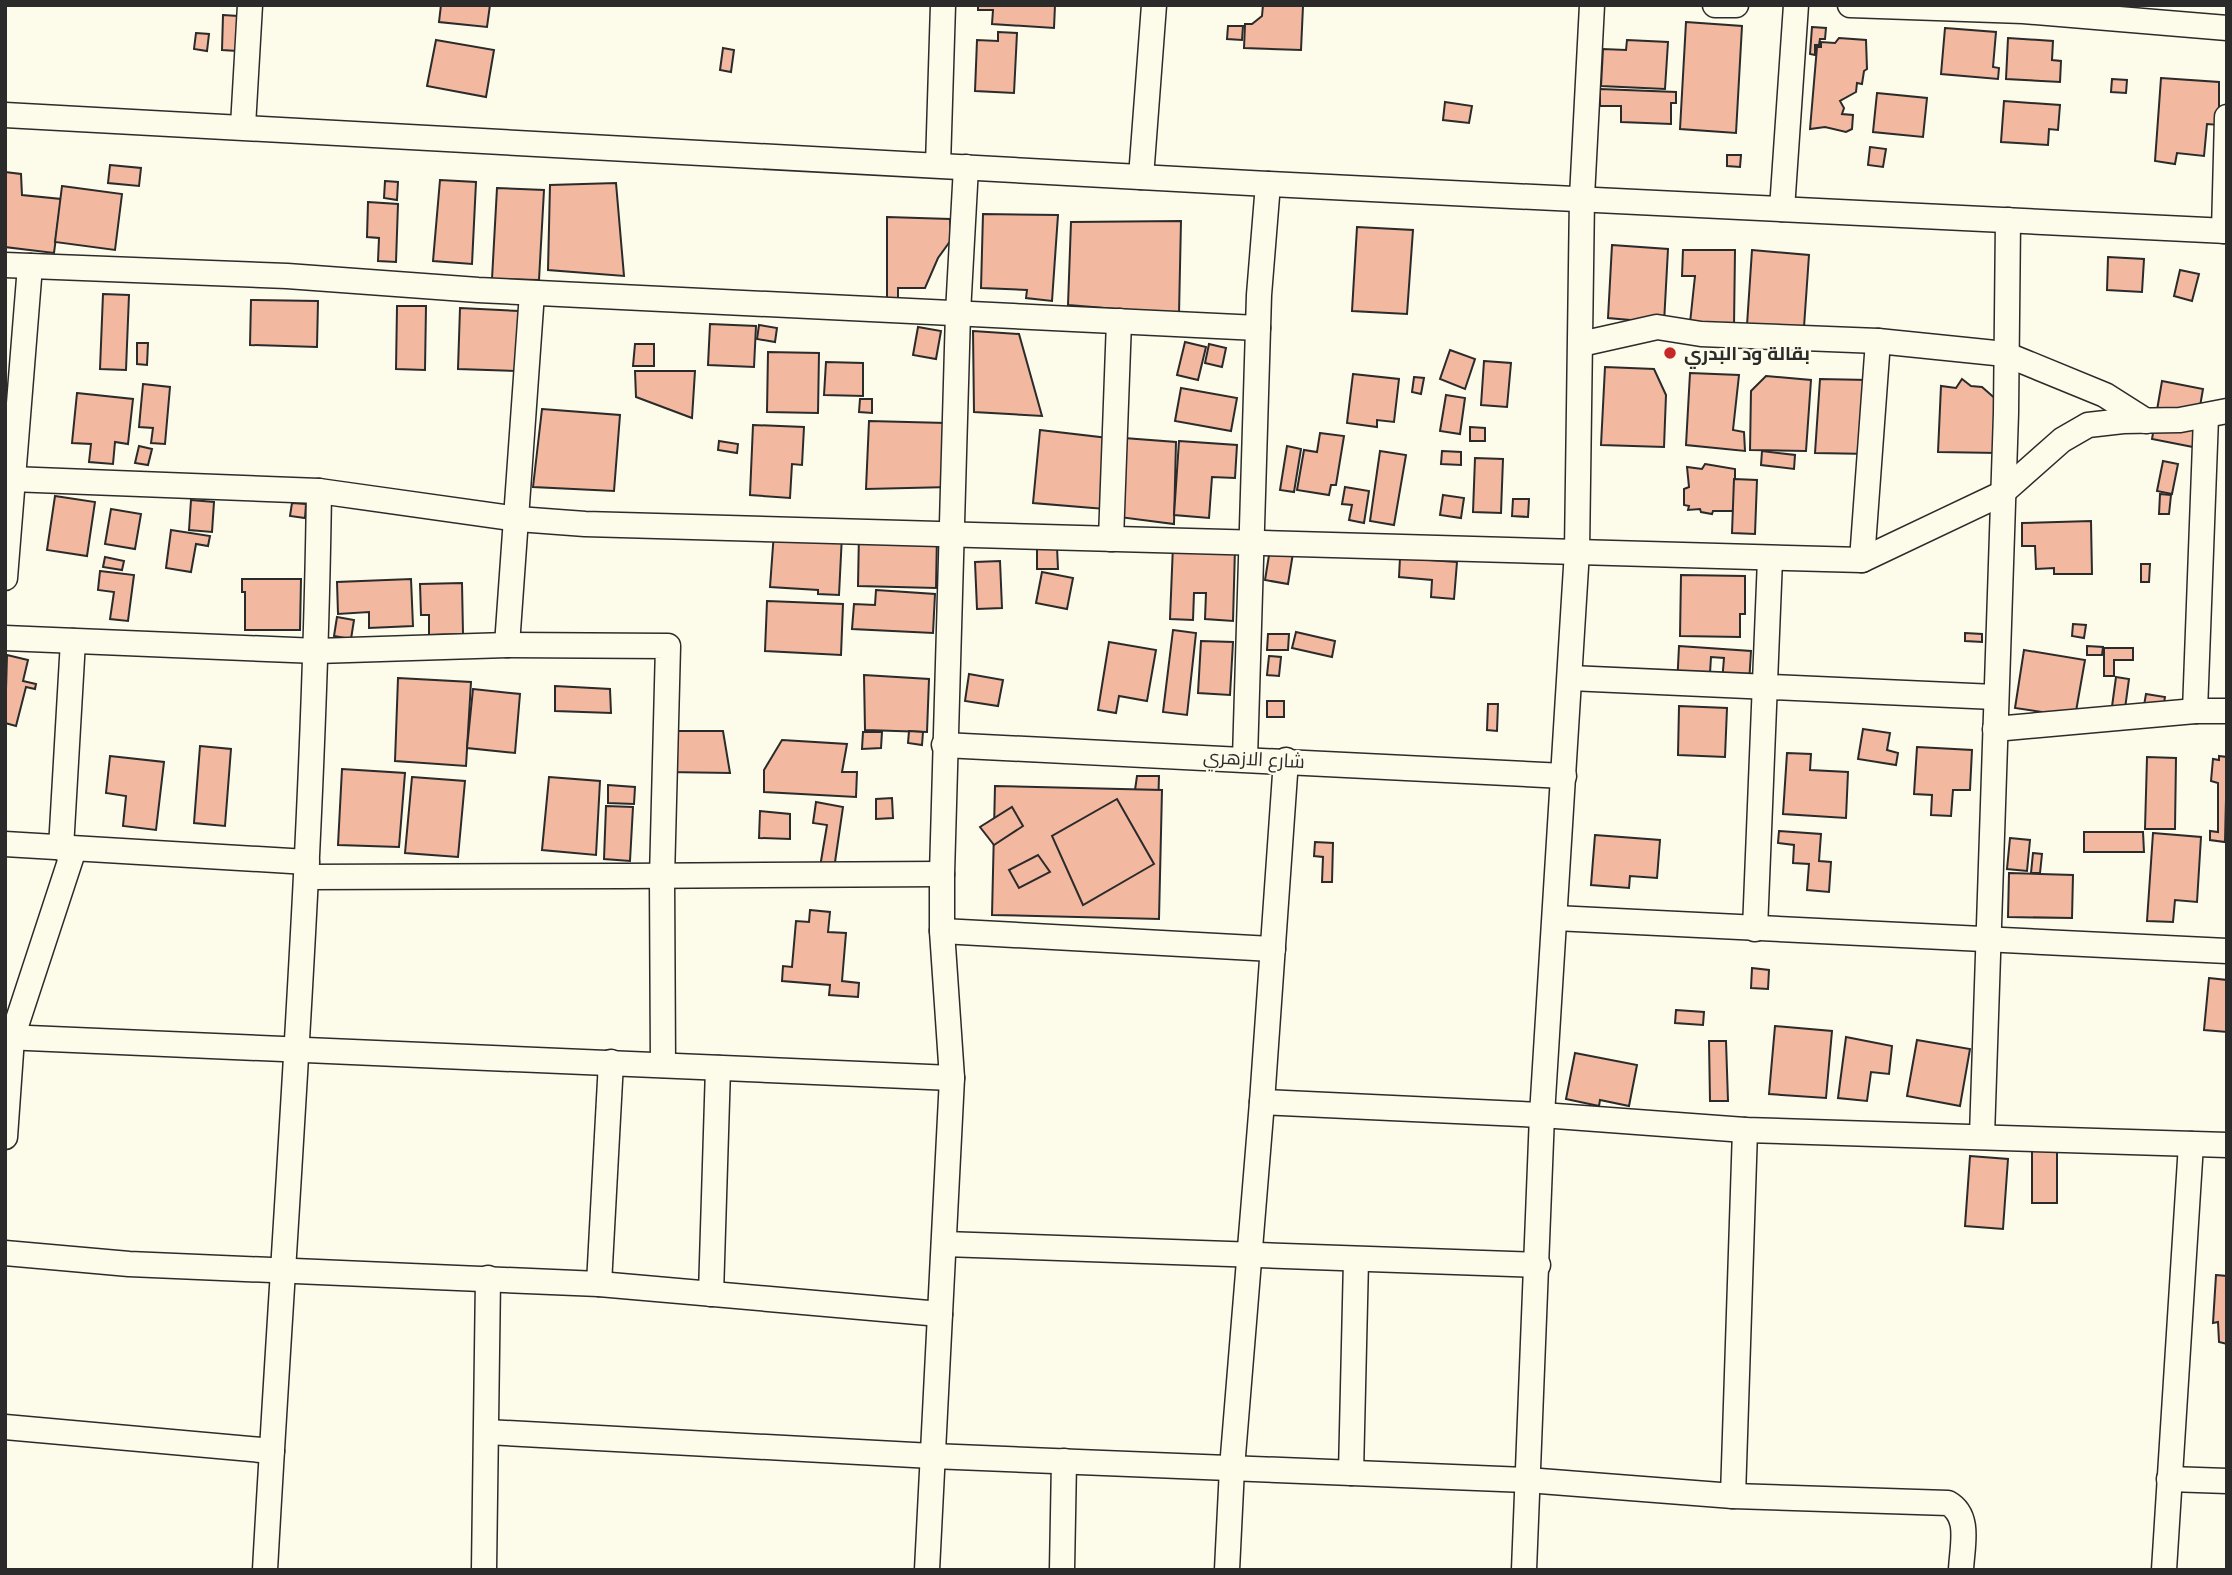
<svg xmlns="http://www.w3.org/2000/svg" width="2232" height="1575" font-family="'Times New Roman',Cairo,serif">
	<style>
		.building { fill: #f2b8a0; stroke: #2b2b2b; stroke-width: 2 }
		.lines { fill: none; stroke-linecap: round; stroke-linejoin: round }
		.minor-casing { stroke: #2b2b2b; stroke-width: 27 }
		.minor { stroke: #fdfbea; stroke-width: 24 }
		.poi-dot { fill: #c62828; stroke: #fdfbea; stroke-width: 2.5 }
		.labels { text-anchor: middle; dominant-baseline: central; stroke-width: 5; stroke-linejoin: round; paint-order: stroke }
		.poi-label { font-size: 19px; font-weight: bold; fill: #2b2b2b; stroke: #fdfbea; text-anchor: start }
		.street-label { font-size: 19px; fill: #2b2b2b; stroke: #fdfbea }
	</style>
	<rect width="100%" height="100%" fill="#fdfbea"/>
	<g class="building">
		<path d="M441,5H490L487,27L439,22Z"/>
		<path d="M978,5H1055L1054,28L992,24L993,10H978Z"/>
		<path d="M1263,5L1303,6L1301,50L1244,48L1245,24H1252L1262,16Z"/>
		<path d="M223,15L238,16L237,51L222,50Z"/>
		<path d="M1686,22L1742,26L1736,133L1680,129Z"/>
		<path d="M1228,26H1243L1242,40L1227,39Z"/>
		<path d="M1812,27L1826,28L1825,39H1820L1819,45H1815V55L1810,54Z"/>
		<path d="M1945,28L1996,32L1993,67L1999,68L1998,79L1941,74Z"/>
		<path d="M998,32L1017,33L1014,93L975,91L977,40L998,41Z"/>
		<path d="M196,33L209,34L207,51L194,49Z"/>
		<path d="M1839,38L1866,40L1867,69L1864,71L1862,84L1857,83L1856,92L1840,101L1844,108L1842,114L1853,115L1852,129L1846,132L1825,127L1810,129L1817,47H1821V42L1835,43Z"/>
		<path d="M2008,38L2053,41L2052,60L2061,61L2060,82L2006,79Z"/>
		<path d="M436,40L494,50L486,97L427,86Z"/>
		<path d="M1627,40L1668,42L1665,89L1601,86L1603,49L1626,50Z"/>
		<path d="M723,48L734,50L731,72L720,70Z"/>
		<path d="M2161,78L2219,82V125L2207,124L2204,156L2177,153L2175,164L2155,161Z"/>
		<path d="M2112,79L2127,80L2126,93L2111,92Z"/>
		<path d="M1600,89L1676,92V103H1671V124L1621,122V106H1600Z"/>
		<path d="M1877,93L1927,98L1923,137L1873,132Z"/>
		<path d="M2004,101L2060,105L2058,130L2049,129L2048,145L2001,142Z"/>
		<path d="M1445,102L1472,106L1469,123L1443,120Z"/>
		<path d="M1870,147L1886,149L1883,167L1868,165Z"/>
		<path d="M1727,155H1741L1740,167L1727,166Z"/>
		<path d="M110,165L141,168L139,186L108,183Z"/>
		<path d="M5,172L21,174L22,195L61,199L54,253L5,247Z"/>
		<path d="M440,180L476,182L472,264L433,261Z"/>
		<path d="M385,181L398,182L397,200L384,198Z"/>
		<path d="M616,183L624,276L548,270L550,185Z"/>
		<path d="M62,186L122,194L115,250L55,242Z"/>
		<path d="M497,188L544,190L539,280L492,279Z"/>
		<path d="M368,202L398,204L396,262L378,261L379,238L367,237Z"/>
		<path d="M983,214L1058,215L1052,301L1026,298L1027,290L981,288Z"/>
		<path d="M887,217L950,219L951,240L938,258L925,288H898V299L887,301Z"/>
		<path d="M1181,221L1179,314L1068,305L1071,222Z"/>
		<path d="M1357,227L1413,230L1407,314L1352,311Z"/>
		<path d="M1612,245L1668,249L1664,323L1608,318Z"/>
		<path d="M1683,250H1735L1734,327L1690,323L1695,276H1682Z"/>
		<path d="M1752,250L1809,255L1804,327L1747,325Z"/>
		<path d="M2108,257L2144,259L2142,292L2107,290Z"/>
		<path d="M2180,270L2199,274L2192,301L2174,296Z"/>
		<path d="M103,294L129,295L126,370L100,369Z"/>
		<path d="M251,300L318,301L317,347L250,345Z"/>
		<path d="M397,306H426L425,370L396,369Z"/>
		<path d="M460,308L519,311L517,371L458,369Z"/>
		<path d="M710,324L756,326L754,367L708,365Z"/>
		<path d="M759,325L777,328L775,342L757,339Z"/>
		<path d="M918,327L941,331L936,359L913,355Z"/>
		<path d="M973,331L1019,334L1042,416L974,412Z"/>
		<path d="M1185,342L1206,347L1198,380L1177,375Z"/>
		<path d="M137,343H148L147,365L137,364Z"/>
		<path d="M635,344H654V366H633Z"/>
		<path d="M1209,344L1226,348L1222,367L1205,363Z"/>
		<path d="M1450,350L1475,359L1465,389L1440,379Z"/>
		<path d="M768,352L819,353L818,413L767,412Z"/>
		<path d="M1484,361L1511,363L1507,407L1481,405Z"/>
		<path d="M826,362L863,363V396L824,395Z"/>
		<path d="M1605,367L1654,369L1666,395L1664,447L1601,445Z"/>
		<path d="M635,371H695L692,418L636,397Z"/>
		<path d="M1690,373L1739,375L1733,430L1744,432L1745,451L1686,445Z"/>
		<path d="M1353,374L1399,379L1394,422L1377,420V427L1347,423Z"/>
		<path d="M1766,376L1811,380L1806,451L1750,450L1751,391Z"/>
		<path d="M1414,377L1424,378L1421,394L1412,392Z"/>
		<path d="M1820,379L1868,380L1870,454L1815,453Z"/>
		<path d="M1962,379L1971,386L1982,387L1998,401V453L1938,452L1941,386L1956,388Z"/>
		<path d="M2162,381L2203,389L2193,447L2152,439Z"/>
		<path d="M143,384L170,387L165,444L151,443L153,428L139,427Z"/>
		<path d="M1181,388L1237,398L1231,431L1175,421Z"/>
		<path d="M77,393L133,399L128,444L115,442L113,464L89,462L91,444L72,443Z"/>
		<path d="M1446,395L1465,398L1460,434L1440,431Z"/>
		<path d="M860,399H872V413L859,412Z"/>
		<path d="M542,409L620,415L614,491L533,487Z"/>
		<path d="M869,421L946,423L950,487L866,489Z"/>
		<path d="M753,425L804,427L802,465L792,464L790,498L750,495Z"/>
		<path d="M1470,427L1485,428V441H1470Z"/>
		<path d="M1040,430L1108,438L1105,509L1033,503Z"/>
		<path d="M1320,433L1344,436L1336,485H1331L1329,495L1297,490L1304,450L1317,452Z"/>
		<path d="M1124,438L1176,442L1174,524L1119,517Z"/>
		<path d="M719,441L738,444L737,453L718,450Z"/>
		<path d="M1179,441L1237,445L1235,478L1212,477L1209,518L1174,515Z"/>
		<path d="M139,446L152,449L148,465L135,463Z"/>
		<path d="M1287,446L1301,449L1294,492L1280,490Z"/>
		<path d="M1380,451L1406,455L1394,525L1370,521Z"/>
		<path d="M1442,451L1461,452V465L1441,464Z"/>
		<path d="M1762,451L1795,455L1794,469L1761,465Z"/>
		<path d="M1475,458L1503,459L1501,513L1473,512Z"/>
		<path d="M2163,461L2178,464L2172,494L2157,491Z"/>
		<path d="M1705,464L1735,469V508L1732,511H1713L1712,514L1701,512L1700,509L1688,510L1689,506L1684,505V489L1689,487L1687,467L1702,469Z"/>
		<path d="M1734,479L1757,480L1755,534L1732,533Z"/>
		<path d="M1345,487L1369,491L1364,523L1349,520L1352,505L1342,504Z"/>
		<path d="M2160,494L2171,495L2169,514H2159Z"/>
		<path d="M1443,495L1464,498L1461,518L1440,515Z"/>
		<path d="M55,496L95,502L87,556L47,550Z"/>
		<path d="M1513,499H1529L1528,517L1512,516Z"/>
		<path d="M191,500L214,502L212,532L189,530Z"/>
		<path d="M292,503L306,504L305,518L290,516Z"/>
		<path d="M111,509L141,514L135,549L105,544Z"/>
		<path d="M2091,521L2092,574H2054V568L2036,569L2035,546H2022V523Z"/>
		<path d="M171,530L210,536L208,546L196,544L191,572L166,568Z"/>
		<path d="M774,532L842,535L839,595L818,594V590L770,587Z"/>
		<path d="M859,533L937,535L936,588L858,586Z"/>
		<path d="M1173,545L1235,548L1233,621L1205,619L1206,593H1194L1193,620L1170,619Z"/>
		<path d="M1037,547H1057L1058,569H1037Z"/>
		<path d="M1270,549L1293,553L1288,584L1265,580Z"/>
		<path d="M105,557L124,561L122,570L103,567Z"/>
		<path d="M1400,558L1457,562L1454,599L1431,597L1432,580L1399,577Z"/>
		<path d="M1000,561L1002,608L977,609L975,562Z"/>
		<path d="M2141,564H2150L2149,582H2141Z"/>
		<path d="M100,571L134,575L128,621L110,619L114,592L98,590Z"/>
		<path d="M1042,572L1073,578L1067,609L1036,603Z"/>
		<path d="M1681,575L1745,576V614H1740V637L1680,636Z"/>
		<path d="M242,579H301L300,630H245V592H242Z"/>
		<path d="M411,579L413,626L369,628V612L338,614L337,582Z"/>
		<path d="M462,583L463,634L429,635V615H421L420,584Z"/>
		<path d="M876,590L935,594L933,633L852,629L854,604L875,605Z"/>
		<path d="M767,601L843,604L841,655L765,651Z"/>
		<path d="M337,617L354,620L351,639L334,636Z"/>
		<path d="M2073,624L2086,625L2084,638L2072,636Z"/>
		<path d="M1173,630L1196,633L1187,715L1163,712Z"/>
		<path d="M1296,632L1335,641L1332,657L1292,648Z"/>
		<path d="M1965,633L1982,634V642L1965,641Z"/>
		<path d="M1268,634H1289L1288,650H1267Z"/>
		<path d="M1201,641L1233,642L1230,695L1198,693Z"/>
		<path d="M1109,642L1156,650L1147,701L1119,696L1116,713L1098,710Z"/>
		<path d="M1679,646L1751,651L1749,684L1722,682L1724,658L1711,657L1709,689L1677,687Z"/>
		<path d="M2087,646L2103,647L2102,655H2087Z"/>
		<path d="M2104,648H2133V660H2114V676H2104Z"/>
		<path d="M2024,650L2085,660L2075,717L2015,708Z"/>
		<path d="M7,655L28,660L23,681L36,684L35,689L26,687L16,726L5,723Z"/>
		<path d="M1269,656L1281,657L1279,676L1267,675Z"/>
		<path d="M969,674L1003,680L998,706L965,701Z"/>
		<path d="M864,675L929,679L927,732L865,730Z"/>
		<path d="M2116,677L2129,679L2124,716L2111,714Z"/>
		<path d="M398,678L471,682L466,766L395,761Z"/>
		<path d="M555,686L610,689L611,713L555,711Z"/>
		<path d="M473,689L520,694L515,753L467,748Z"/>
		<path d="M2146,694L2165,697L2162,713L2143,711Z"/>
		<rect x="1267" y="701" width="17" height="16"/>
		<path d="M1488,704H1498L1497,731L1487,730Z"/>
		<path d="M1679,706L1727,708L1725,757L1678,755Z"/>
		<path d="M1863,729L1890,733L1887,750L1898,753L1896,765L1858,759Z"/>
		<path d="M670,731H723L730,773L668,772Z"/>
		<path d="M909,731L923,732L922,745L908,743Z"/>
		<path d="M863,732H882L881,748L862,749Z"/>
		<path d="M782,740L847,744L842,772H857L856,797L764,792V770Z"/>
		<path d="M200,746L231,749L225,826L194,823Z"/>
		<path d="M1917,747L1972,750L1970,790H1953L1951,816L1931,815L1932,795L1914,794Z"/>
		<path d="M1787,753L1811,754L1810,770L1848,772L1846,818L1783,814Z"/>
		<path d="M110,756L164,762L156,830L123,826L126,796L106,793Z"/>
		<path d="M2219,756L2227,757L2225,842L2210,840V831L2218,832V783L2211,781L2213,759L2219,760Z"/>
		<path d="M2147,757L2176,758L2175,829H2145Z"/>
		<path d="M342,769L405,773L399,847L338,845Z"/>
		<path d="M1137,776H1159L1158,811L1134,797Z"/>
		<path d="M412,777L465,781L458,857L405,853Z"/>
		<path d="M549,777L600,781L596,855L542,850Z"/>
		<path d="M608,785L635,787L634,804L608,803Z"/>
		<path d="M995,786L1162,790L1159,919L992,915Z"/>
		<path d="M892,798L893,818L876,819V799Z"/>
		<path d="M1117,799L1154,864L1083,905L1052,836Z"/>
		<path d="M816,802L843,807L834,869L820,867L827,825L813,823Z"/>
		<path d="M606,806L633,807L630,861L604,859Z"/>
		<path d="M1012,807L1023,826L994,845L980,827Z"/>
		<path d="M760,811L790,814V839L759,838Z"/>
		<path d="M1779,831L1821,834L1819,861L1831,862L1829,892L1807,890L1809,864L1793,863L1794,845L1778,843Z"/>
		<path d="M2084,832H2143L2144,852H2084Z"/>
		<path d="M2153,833L2201,837L2197,902L2175,900L2173,922L2147,921Z"/>
		<path d="M1595,835L1660,840L1657,878L1630,876L1629,888L1591,885Z"/>
		<path d="M2010,838L2030,840L2027,871L2007,869Z"/>
		<path d="M1315,842L1333,843L1332,882H1322L1323,857L1314,856Z"/>
		<path d="M2033,853L2042,854L2040,873H2031Z"/>
		<path d="M1038,855L1050,872L1019,888L1009,870Z"/>
		<path d="M2009,873L2073,875L2072,918L2008,917Z"/>
		<path d="M810,910L830,912L828,932L846,933L842,981L859,983L858,997L829,995L830,985L782,981L783,966L792,967L796,921L809,922Z"/>
		<path d="M1752,968L1769,970L1768,989L1751,988Z"/>
		<path d="M2209,978L2227,980V1032L2204,1030Z"/>
		<path d="M1676,1010L1704,1012L1703,1025L1675,1023Z"/>
		<path d="M1775,1026L1832,1031L1826,1098L1769,1094Z"/>
		<path d="M1846,1037L1892,1046L1889,1074L1871,1072L1867,1101L1838,1098Z"/>
		<path d="M1917,1040L1970,1049L1960,1106L1907,1096Z"/>
		<path d="M1709,1041H1726L1728,1101H1710Z"/>
		<path d="M1575,1053L1637,1065L1629,1106L1600,1100L1599,1106L1566,1099Z"/>
		<rect x="2032" y="1144" width="25" height="59"/>
		<path d="M1970,1156L2008,1159L2003,1229L1965,1226Z"/>
		<path d="M2216,1275L2227,1276V1344L2219,1342L2218,1322L2213,1323Z"/>
	</g>
	<g class="lines">
		<g class="minor-casing">
			<g id="minor">
				<path d="M1715,5H1736"/>
				<path d="M1850,5L2023,11L2227,28"/>
				<path d="M5,115L1268,184L2227,231"/>
				<path d="M243,126L250,5"/>
				<path d="M938,165L943,5"/>
				<path d="M1141,177L1154,5"/>
				<path d="M1782,209L1796,5"/>
				<path d="M2224,231L2227,117"/>
				<path d="M5,265L287,276L478,290L1258,328"/>
				<path d="M1581,344L1657,327L1701,334L1878,341L2005,354L2105,395L2146,421"/>
				<path d="M11,479L319,491L518,519L585,524L1862,560L2001,494L2062,440L2088,425L2123,421L2180,420L2227,411"/>
				<path d="M1111,539L1119,321"/>
				<path d="M1862,560L1878,341"/>
				<path d="M5,578L30,266"/>
				<path d="M5,638L317,651L507,645L668,646L662,878L663,1065"/>
				<path d="M507,645L532,293"/>
				<path d="M1570,678L1995,697"/>
				<path d="M2195,711L2206,417"/>
				<path d="M1995,729L2195,711H2227"/>
				<path d="M944,745L1564,776"/>
				<path d="M1245,758L1259,295L1268,184"/>
				<path d="M5,844L307,862"/>
				<path d="M61,848L73,641"/>
				<path d="M307,877C519,875 730,877 942,874"/>
				<path d="M1555,918L2227,951"/>
				<path d="M1755,929L1770,559"/>
				<path d="M942,931L1273,949"/>
				<path d="M5,1037L952,1078"/>
				<path d="M1262,1102L1542,1115L1745,1130L2227,1145"/>
				<path d="M1982,1136L2006,413L2008,220"/>
				<path d="M5,1137L12,1038L74,849"/>
				<path d="M944,1244L1538,1265"/>
				<path d="M5,1253L129,1264L599,1284L940,1314"/>
				<path d="M599,1284L611,1062"/>
				<path d="M711,1294L718,1068"/>
				<path d="M5,1427L272,1451"/>
				<path d="M487,1432L932,1456L1527,1480L1733,1496L1948,1503C1971,1516 1962,1546 1961,1570"/>
				<path d="M1351,1473L1356,1260"/>
				<path d="M2169,1479L2227,1481"/>
				<path d="M1733,1496L1745,1130"/>
				<path d="M265,1570C285,1210 314,851 319,491"/>
				<path d="M484,1570L488,1278"/>
				<path d="M927,1570L952,1078L942,931V874L958,313L966,167"/>
				<path d="M1062,1570L1064,1461"/>
				<path d="M1227,1570L1232,1468L1262,1102L1286,760"/>
				<path d="M1524,1570L1542,1115L1577,551L1582,197L1592,5"/>
				<path d="M2164,1570L2191,1144"/>
			</g>
		</g>
		<use href="#minor" class="minor"/>
	</g>
	<circle class="poi-dot" cx="1670" cy="353" r="7"/>
	<g class="labels">
		<g class="poi-label">
			<text x="1684" y="353">بقالة ود البدري</text>
		</g>
		<g class="street-label">
			<text transform="translate(1254 759) rotate(3)">شارع الازهري</text>
		</g>
	</g>
	<rect width="2232" height="1575" fill="none" stroke="#2b2b2b" stroke-width="14"/>
</svg>
